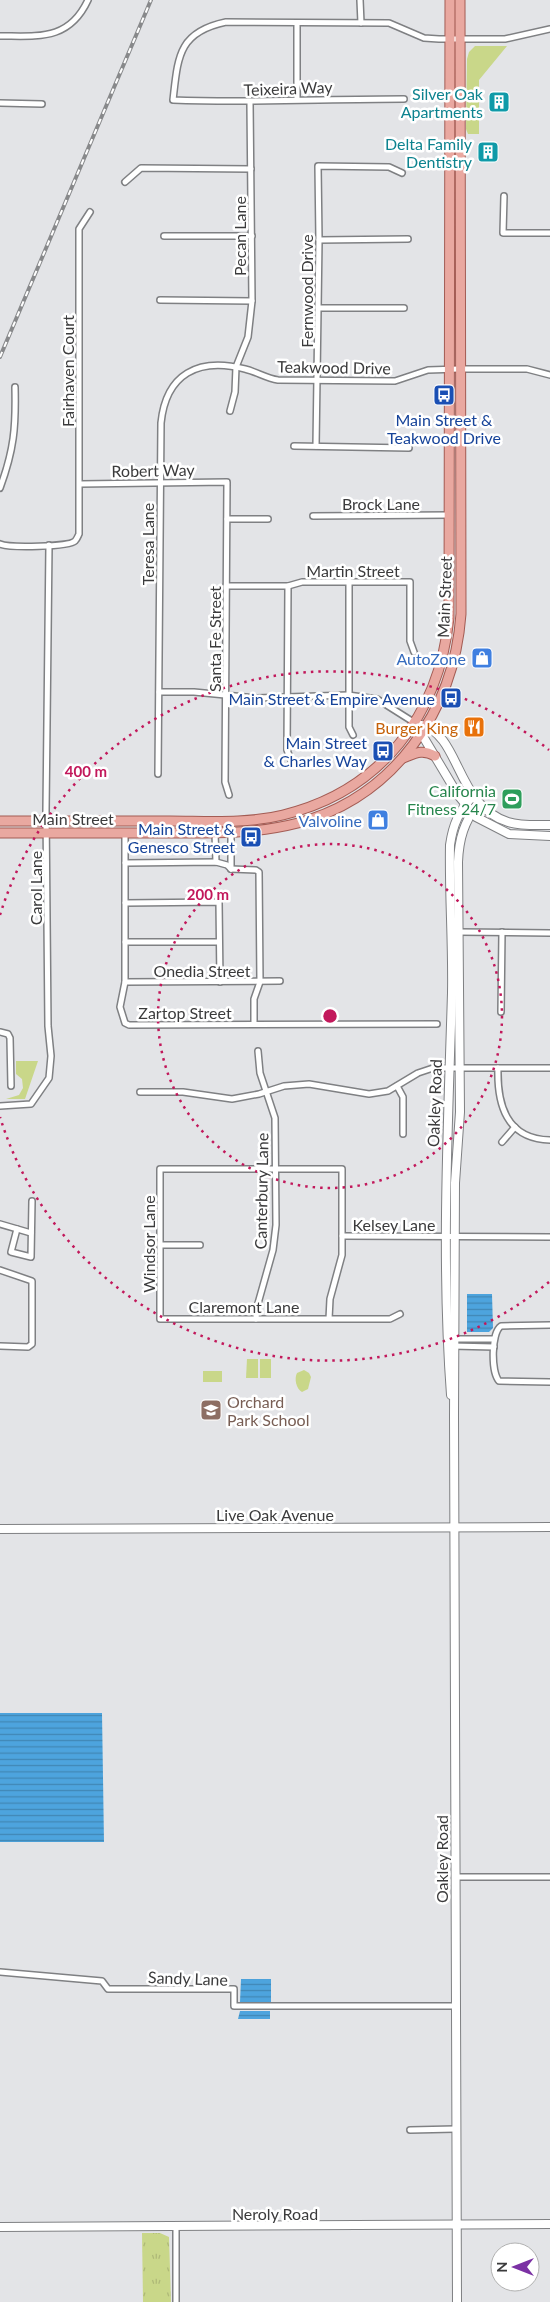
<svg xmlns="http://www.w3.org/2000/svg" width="550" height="2302" font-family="Lato,sans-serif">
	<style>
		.grass { fill: url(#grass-tufts) }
		.park { fill: #c9d789 }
		.water { fill: url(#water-rules) }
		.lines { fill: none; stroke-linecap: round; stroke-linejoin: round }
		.street-casing { stroke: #7f8083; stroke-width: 8 }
		.secondary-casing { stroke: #7f8083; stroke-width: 10 }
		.primary-casing { stroke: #a35c54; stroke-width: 11 }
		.street { stroke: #fff; stroke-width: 5 }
		.secondary { stroke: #fff; stroke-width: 8 }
		.primary { stroke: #e9a8a0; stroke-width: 9 }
		.rail-casing { stroke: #88898b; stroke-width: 4 }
		.rail { stroke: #fff; stroke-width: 2; stroke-dasharray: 5.5; stroke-linecap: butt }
		.ring { fill: none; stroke: #c2185b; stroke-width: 2.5; stroke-dasharray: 2.5 5 }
		.labels { text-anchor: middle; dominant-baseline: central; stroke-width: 5; stroke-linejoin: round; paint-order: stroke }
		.street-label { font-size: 16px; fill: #3b3b3c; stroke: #fff }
		.culture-label { font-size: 16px; fill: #0d838f; stroke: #fff; text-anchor: end }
		.transit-label { font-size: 16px; fill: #164399; stroke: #fff; text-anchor: end }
		.shop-label { font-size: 16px; fill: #366cbe; stroke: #fff; text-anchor: end }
		.food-label { font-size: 16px; fill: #c56008; stroke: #fff; text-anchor: end }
		.leisure-label { font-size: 16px; fill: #27864d; stroke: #fff; text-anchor: end }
		.education-label { font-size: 16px; fill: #785e54; stroke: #fff; text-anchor: start }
		.centre { fill: #c2185b; stroke: #fff; stroke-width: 2.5 }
		.ring-label { font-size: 15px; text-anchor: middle; font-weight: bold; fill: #c2185b; stroke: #fff; stroke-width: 5; stroke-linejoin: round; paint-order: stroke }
	</style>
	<defs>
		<pattern id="grass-tufts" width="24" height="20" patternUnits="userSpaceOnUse" patternTransform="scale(1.25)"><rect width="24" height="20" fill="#c9d789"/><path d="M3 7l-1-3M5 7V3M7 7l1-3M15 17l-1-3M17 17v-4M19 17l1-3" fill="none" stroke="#aeb977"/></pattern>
		<pattern id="water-rules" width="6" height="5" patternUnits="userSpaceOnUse" patternTransform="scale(1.25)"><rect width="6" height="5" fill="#4da4de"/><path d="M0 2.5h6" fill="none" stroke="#4187b5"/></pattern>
	</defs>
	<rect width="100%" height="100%" fill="#e3e4e7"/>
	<path class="grass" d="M142,2233H160L169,2237L171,2302H143Z"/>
	<g class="park">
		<path d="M475,46H507L479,80V134H468L466,129L467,59L469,52Z"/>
		<path d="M16,1061H38L25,1099H6L19,1095L23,1088L22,1079L16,1074Z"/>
		<path d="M247,1359H258V1378H246Z"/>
		<rect x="260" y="1359" width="11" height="19"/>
		<path d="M304,1370L309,1373L311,1377L308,1389L302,1392C296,1389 294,1378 297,1373Z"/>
		<rect x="203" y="1371" width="19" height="11"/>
	</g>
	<g class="water">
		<path d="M467,1294H492L493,1328L489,1332H467Z"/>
		<path d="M0,1713H102L104,1842H0Z"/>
		<path d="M241,1979H271V2003L240,2002Z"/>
		<path d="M240,2011H270V2019H238Z"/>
	</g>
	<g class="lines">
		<g class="street-casing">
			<g id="street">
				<path d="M360,0L361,23"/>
				<path d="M297,23V99"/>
				<path d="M0,36C38,36 69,41 88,0"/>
				<path d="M404,99C326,99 250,103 173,100C178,57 178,32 226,22L389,23L424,38L439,39H505L550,29"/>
				<path d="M0,103L42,104"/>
				<path d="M125,182L141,168L251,169"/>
				<path d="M504,196L503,233H550"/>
				<path d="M164,236H252"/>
				<path d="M319,240L408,239"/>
				<path d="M160,300L252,301"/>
				<path d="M319,308H404"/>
				<path d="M230,411L235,392L236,367L248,337L252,301L250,103"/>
				<path d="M294,446L409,448"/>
				<path d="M316,446L319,240L318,166L389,167L402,173"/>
				<path d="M80,484L227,482L225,782L229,795"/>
				<path d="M0,488C14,450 16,427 15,387"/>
				<path d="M313,516L449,515"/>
				<path d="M227,519H268"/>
				<path d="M0,544C9,548 69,547 75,541C77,539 78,536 79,534V229L90,212"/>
				<path d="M349,581V727L353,735"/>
				<path d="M226,586H288L302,582H410V641L414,652"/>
				<path d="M288,586L287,750L291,760"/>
				<path d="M159,692H194L257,698L348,695L377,699L415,723"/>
				<path d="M158,774L161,423C166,374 198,357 245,369C257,372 266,378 278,380L395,381L428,370L459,369H527L550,375"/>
				<path d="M231,821V869"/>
				<path d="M125,833V982L120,1007L125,1023L129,1025L437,1024"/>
				<path d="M216,862L215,833L220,821"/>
				<path d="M125,863L216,862L227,865L231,869"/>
				<path d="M231,869L256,870L259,872L260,982L254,999V1024"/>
				<path d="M125,903L219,902L220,982"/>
				<path d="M459,932L550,933"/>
				<path d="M125,942H219"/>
				<path d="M125,982L280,981"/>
				<path d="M501,1012L502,932"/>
				<path d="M0,1032L8,1034L10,1038L11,1086"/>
				<path d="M498,1068C497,1104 506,1139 550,1140"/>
				<path d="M397,1086L403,1097V1134"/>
				<path d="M140,1092H183L232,1099L259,1094L284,1086L309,1084L369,1094L388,1091L418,1073L433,1068H550"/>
				<path d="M0,1106L31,1104L49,1078L51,1056L48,1026L46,811L49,545"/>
				<path d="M502,1142L515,1127"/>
				<path d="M0,1224L31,1233"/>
				<path d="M17,1229L11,1252L31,1257L32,1201"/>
				<path d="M342,1236L550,1237"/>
				<path d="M160,1245H200"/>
				<path d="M0,1270L32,1281V1344L28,1347L0,1346"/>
				<path d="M256,1319L257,1307L273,1250L276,1225L275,1118L260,1073L258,1051"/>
				<path d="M329,1319L330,1299L342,1255V1169H160V1319H390L400,1314"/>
				<path d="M550,1325L501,1326C491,1333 491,1372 499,1381L550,1382"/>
				<path d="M452,1339H494"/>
				<path d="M452,1346L494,1347"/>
				<path d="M455,1877H550"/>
				<path d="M0,1972L102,1981L108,1989H234V2006H455"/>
				<path d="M410,2130L455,2129"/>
				<path d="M176,2227V2302"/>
			</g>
		</g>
		<g class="secondary-casing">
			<g id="secondary">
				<path d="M415,723L458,795L476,817L509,834L550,836"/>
				<path d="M421,725C461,735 455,805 508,822C521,826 536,825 550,825"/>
				<path d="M451,1395C441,1260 448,1127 452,993C453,943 449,894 450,845C453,824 459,811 473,796"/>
				<path d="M0,1529L550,1527"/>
				<path d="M0,2227L550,2224"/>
				<path d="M457,2302L454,1416L455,1183L460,1112L458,862C459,838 464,823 478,803"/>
			</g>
		</g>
		<g class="primary-casing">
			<g id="primary">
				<path d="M403,758C416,753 422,749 435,756"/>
				<path d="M0,821C57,821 114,821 170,821C207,821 247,824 283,815C381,791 439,715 449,618L450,0"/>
				<path d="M0,833C53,833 106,833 159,833C205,833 252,835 298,823C394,797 454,711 461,614L460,0"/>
			</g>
		</g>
		<use href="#street" class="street"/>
		<use href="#secondary" class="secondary"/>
		<use href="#primary" class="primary"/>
		<g class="rail-casing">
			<path id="rail" d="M0,357L151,0"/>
		</g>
		<use href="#rail" class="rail"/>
	</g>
	<g class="ring">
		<circle cx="330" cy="1016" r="172"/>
		<path d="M549 1282A345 345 0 0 1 0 1117M0 915A345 345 0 0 1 549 750"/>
	</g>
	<defs>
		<g id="building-square" transform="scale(1.125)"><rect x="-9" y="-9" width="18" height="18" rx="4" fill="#0f9aa8" stroke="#fff"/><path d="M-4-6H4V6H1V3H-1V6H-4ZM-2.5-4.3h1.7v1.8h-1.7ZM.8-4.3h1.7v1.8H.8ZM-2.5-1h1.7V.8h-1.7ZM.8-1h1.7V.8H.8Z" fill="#fff"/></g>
		<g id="bus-square" transform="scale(1.125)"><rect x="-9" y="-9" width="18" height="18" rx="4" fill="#1a4fb4" stroke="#fff"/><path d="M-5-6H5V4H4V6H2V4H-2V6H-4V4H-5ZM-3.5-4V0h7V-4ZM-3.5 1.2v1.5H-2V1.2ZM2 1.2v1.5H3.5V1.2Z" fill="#fff"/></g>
		<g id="shop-square" transform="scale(1.125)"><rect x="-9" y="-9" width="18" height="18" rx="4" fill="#3f7fe0" stroke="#fff"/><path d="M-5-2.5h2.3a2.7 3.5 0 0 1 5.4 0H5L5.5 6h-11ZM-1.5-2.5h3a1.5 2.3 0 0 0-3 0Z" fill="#fff"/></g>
		<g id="restaurant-square" transform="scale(1.125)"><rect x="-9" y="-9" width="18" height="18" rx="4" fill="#e8710a" stroke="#fff"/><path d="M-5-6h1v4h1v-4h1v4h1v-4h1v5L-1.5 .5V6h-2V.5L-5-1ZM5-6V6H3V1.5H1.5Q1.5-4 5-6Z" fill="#fff"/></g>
		<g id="stadium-square" transform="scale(1.125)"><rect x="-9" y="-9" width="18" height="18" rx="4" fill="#2e9e5b" stroke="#fff"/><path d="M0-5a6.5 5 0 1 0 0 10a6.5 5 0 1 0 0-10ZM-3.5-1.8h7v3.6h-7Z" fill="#fff"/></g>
		<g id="school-square" transform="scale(1.125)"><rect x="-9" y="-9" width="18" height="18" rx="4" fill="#8d6e63" stroke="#fff"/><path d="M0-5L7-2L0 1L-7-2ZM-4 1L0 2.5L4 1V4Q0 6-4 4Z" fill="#fff"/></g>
	</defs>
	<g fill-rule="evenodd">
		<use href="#building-square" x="499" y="102"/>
		<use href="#building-square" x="488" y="152"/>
		<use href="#bus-square" x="444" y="395"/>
		<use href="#shop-square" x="482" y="658"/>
		<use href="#bus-square" x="451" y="698"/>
		<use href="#restaurant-square" x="474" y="727"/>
		<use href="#bus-square" x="383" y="751"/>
		<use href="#stadium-square" x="512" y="799"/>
		<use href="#shop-square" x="378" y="820"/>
		<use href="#bus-square" x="251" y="837"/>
		<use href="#school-square" x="211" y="1410"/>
	</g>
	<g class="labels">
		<g class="street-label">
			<text transform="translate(288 88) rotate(-2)">Teixeira Way</text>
			<text transform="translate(239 236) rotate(-90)">Pecan Lane</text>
			<text transform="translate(306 291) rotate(-90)">Fernwood Drive</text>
			<text transform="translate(334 367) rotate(1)">Teakwood Drive</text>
			<text transform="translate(67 371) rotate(-90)">Fairhaven Court</text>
			<text transform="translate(153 470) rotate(-1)">Robert Way</text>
			<text x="381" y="503">Brock Lane</text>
			<text transform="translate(147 544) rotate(-90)">Teresa Lane</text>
			<text x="353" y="570">Martin Street</text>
			<text transform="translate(444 597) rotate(-88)">Main Street</text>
			<text transform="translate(214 639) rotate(-90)">Santa Fe Street</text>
			<text x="73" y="818">Main Street</text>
			<text transform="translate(35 888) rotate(-90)">Carol Lane</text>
			<text x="202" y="970">Onedia Street</text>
			<text x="185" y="1012">Zartop Street</text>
			<text transform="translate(434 1103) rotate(-88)">Oakley Road</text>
			<text transform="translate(261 1191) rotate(-89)">Canterbury Lane</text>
			<text x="394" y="1224">Kelsey Lane</text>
			<text transform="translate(148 1244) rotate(-90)">Windsor Lane</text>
			<text x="244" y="1306">Claremont Lane</text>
			<text x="275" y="1514">Live Oak Avenue</text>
			<text transform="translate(441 1859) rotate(-90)">Oakley Road</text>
			<text transform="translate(188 1978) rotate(2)">Sandy Lane</text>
			<text x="275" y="2213">Neroly Road</text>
		</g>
		<g class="culture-label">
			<text x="483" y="93">Silver Oak<tspan x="483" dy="18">Apartments</tspan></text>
			<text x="472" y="143">Delta Family<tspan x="472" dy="18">Dentistry</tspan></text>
		</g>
		<g class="transit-label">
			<text x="444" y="419" text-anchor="middle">Main Street &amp;<tspan x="444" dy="18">Teakwood Drive</tspan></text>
			<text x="435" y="698">Main Street &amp; Empire Avenue</text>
			<text x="367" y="742">Main Street<tspan x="367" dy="18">&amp; Charles Way</tspan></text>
			<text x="235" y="828">Main Street &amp;<tspan x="235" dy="18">Genesco Street</tspan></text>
		</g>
		<g class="shop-label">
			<text x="466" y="658">AutoZone</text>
			<text x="362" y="820">Valvoline</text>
		</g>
		<g class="food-label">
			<text x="458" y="727">Burger King</text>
		</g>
		<g class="leisure-label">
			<text x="496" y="790">California<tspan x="496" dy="18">Fitness 24/7</tspan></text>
		</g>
		<g class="education-label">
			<text x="227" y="1401">Orchard<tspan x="227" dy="18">Park School</tspan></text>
		</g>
	</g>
	<circle cx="330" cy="1016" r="8" class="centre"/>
	<g class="ring-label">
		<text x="86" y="777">400 m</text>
		<text x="208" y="900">200 m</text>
	</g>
	<g transform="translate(515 2267) rotate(270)"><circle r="24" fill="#ffffff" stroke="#b1b1b1"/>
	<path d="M0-4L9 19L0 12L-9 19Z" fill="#7b31a4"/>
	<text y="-8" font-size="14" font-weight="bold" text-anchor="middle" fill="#3b3b3c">N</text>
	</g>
</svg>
